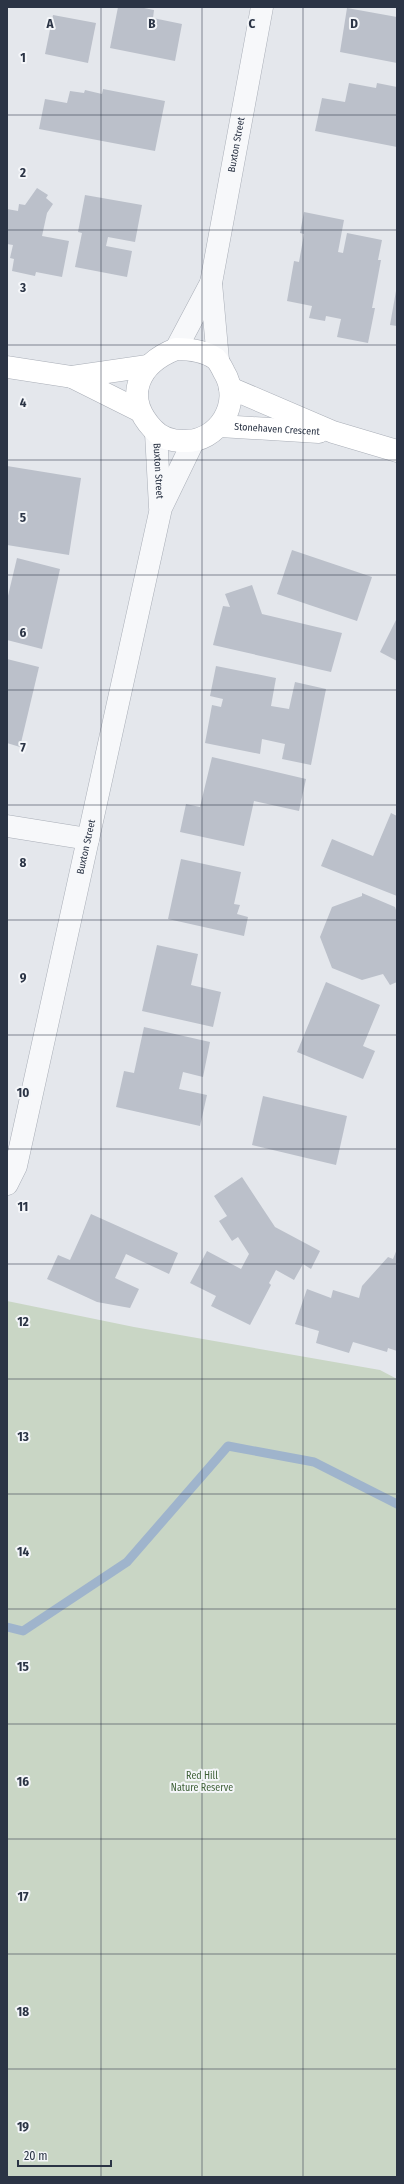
<svg xmlns="http://www.w3.org/2000/svg" width="404" height="2184" font-family="'Fira Sans Condensed',sans-serif">
	<style>
		.green { fill: #c9d6c5 }
		.lines { fill: none; stroke-linecap: round; stroke-linejoin: round }
		.stream { stroke: #9fb4cc; stroke-width: 9 }
		.building { fill: #bbc0ca }
		.street-casing { stroke: #a9aeb7; stroke-width: 23 }
		.secondary-casing { stroke: #a9aeb7; stroke-width: 23 }
		.street { stroke: #f7f8fa; stroke-width: 22 }
		.secondary { stroke: #fff; stroke-width: 22 }
		.grid { fill: none; stroke: #2b3445; stroke-width: 1; stroke-opacity: 0.55 }
		.labels { text-anchor: middle; dominant-baseline: central; stroke-width: 4; stroke-linejoin: round; paint-order: stroke }
		.street-label { font-size: 10px; fill: #2b3445; stroke: #f4f6f9 }
		.park-label { font-size: 10px; fill: #3f6138; stroke: #f4f6f9 }
		.grid-label { font-size: 13px; text-anchor: middle; font-weight: bold; fill: #2b3445; stroke: #f4f6f9; stroke-width: 4; stroke-linejoin: round; paint-order: stroke }
	</style>
	<rect width="100%" height="100%" fill="#e4e7ec"/>
	<path class="green" d="M7,1301L134,1327L380,1370L397,1379V2177H7Z"/>
	<g class="lines">
		<path class="stream" d="M7,1627L23,1631L127,1562L228,1446L314,1462L397,1504"/>
	</g>
	<g class="building">
		<path d="M118,7H139L154,10L153,18L182,24L175,61L110,48Z"/>
		<path d="M347,8L397,17V63L340,52Z"/>
		<path d="M53,15L96,23L88,63L45,54Z"/>
		<path d="M349,83L376,88L377,83L397,87V147L315,131L322,98L345,102Z"/>
		<path d="M103,89L165,101L155,151L39,129L45,99L67,103L70,91L84,93L85,90L102,94Z"/>
		<path d="M37,188L48,195L46,198L53,204L47,213L42,236L69,241L62,277L36,272L35,276L12,271L14,259L10,258L13,245L7,244V209L18,211L19,204L25,205Z"/>
		<path d="M85,195L142,205L135,242L108,237L106,246L132,251L127,277L75,267L82,233L78,232Z"/>
		<path d="M304,212L344,220L338,252L343,253L347,233L382,240L378,260H381L372,308H375L368,343L337,337L341,319L326,316L325,321L309,318L312,306L287,301L294,261L299,262L304,234L300,233Z"/>
		<path d="M396,291H397V326L390,325Z"/>
		<path d="M7,466L81,478L69,555L7,545Z"/>
		<path d="M292,550L372,577L357,621L277,594Z"/>
		<path d="M17,558L60,569L42,649L7,640V600Z"/>
		<path d="M252,585L262,614L342,633L331,672L213,645L223,606L230,607L225,594Z"/>
		<path d="M397,618V661L380,652Z"/>
		<path d="M7,659L39,667L20,747L7,743Z"/>
		<path d="M216,666L276,678L271,706L289,709L295,682L326,689L311,765L282,759L285,744L262,739L260,754L205,743L212,705L221,707L223,699L210,696Z"/>
		<path d="M212,757L306,779L299,811L254,801L244,846L180,832L186,804L200,807Z"/>
		<path d="M391,813L397,816V896L321,866L332,839L373,856Z"/>
		<path d="M181,859L241,872L234,904L240,905L237,914L248,917L244,936L168,919Z"/>
		<path d="M362,893L395,907L397,913V982L390,985L383,974L362,980L332,968L320,937L332,907L362,896Z"/>
		<path d="M157,945L198,954L191,985L221,992L213,1027L142,1011Z"/>
		<path d="M326,982L380,1005L363,1046L375,1051L363,1079L297,1052Z"/>
		<path d="M144,1027L210,1042L203,1077L183,1072L179,1089L207,1095L200,1126L116,1107L124,1071L134,1073Z"/>
		<path d="M263,1096L347,1116L336,1165L252,1145Z"/>
		<path d="M242,1177L275,1227L320,1251L311,1269L303,1264L294,1280L276,1270L269,1283L271,1285L250,1325L211,1306L216,1296L190,1283L207,1251L241,1269L249,1254L238,1237L232,1241L219,1221L227,1216L214,1196Z"/>
		<path d="M91,1214L178,1253L169,1274L126,1254L115,1278L139,1289L130,1308L97,1302L47,1279L58,1255L70,1260Z"/>
		<path d="M397,1249V1351L388,1348L387,1352L353,1342L349,1353L316,1343L319,1331L295,1324L307,1289L331,1298L333,1290L359,1298L362,1286L388,1257L393,1259Z"/>
	</g>
	<g class="lines">
		<g class="street-casing">
			<g id="street">
				<path d="M176,349L211,283"/>
				<path id="s1" d="M218,360L211,283L262,7"/>
				<path id="s2" d="M156,433L160,507"/>
				<path d="M7,826L88,839"/>
				<path id="s3" d="M7,1184L16,1166L161,508L193,442"/>
			</g>
		</g>
		<g class="secondary-casing">
			<g id="secondary">
				<path d="M176,349C190,349 205,351 216,359C219,362 222,368 224,372C243,403 218,443 183,441C171,441 161,438 153,429C123,397 138,364 176,349Z"/>
				<path d="M7,367L72,377L140,411"/>
				<path d="M72,377L148,366"/>
				<path d="M230,388L333,432L397,451"/>
				<path id="s4" d="M220,426L319,432"/>
			</g>
		</g>
		<use href="#street" class="street"/>
		<use href="#secondary" class="secondary"/>
	</g>
	<path class="grid" d="M101,7V2177M202,7V2177M303,7V2177M7,115H397M7,230H397M7,345H397M7,460H397M7,575H397M7,690H397M7,805H397M7,920H397M7,1035H397M7,1149H397M7,1264H397M7,1379H397M7,1494H397M7,1609H397M7,1724H397M7,1839H397M7,1954H397M7,2069H397"/>
	<g class="labels">
		<g class="street-label">
			<text stroke="none"><textPath href="#s1" startOffset="218">Buxton Street</textPath></text>
			<text stroke="none"><textPath href="#s4" startOffset="57">Stonehaven Crescent</textPath></text>
			<text stroke="none"><textPath href="#s2" startOffset="38">Buxton Street</textPath></text>
			<text stroke="none"><textPath href="#s3" startOffset="347">Buxton Street</textPath></text>
		</g>
		<g class="park-label">
			<text x="202" y="1776">Red Hill<tspan x="202" dy="12">Nature Reserve</tspan></text>
		</g>
	</g>
	<g class="grid-label">
		<text x="50" y="28">A</text>
		<text x="152" y="28">B</text>
		<text x="252" y="28">C</text>
		<text x="354" y="28">D</text>
		<text x="23" y="62">1</text>
		<text x="23" y="177">2</text>
		<text x="23" y="292">3</text>
		<text x="23" y="407">4</text>
		<text x="23" y="522">5</text>
		<text x="23" y="637">6</text>
		<text x="23" y="752">7</text>
		<text x="23" y="867">8</text>
		<text x="23" y="982">9</text>
		<text x="23" y="1097">10</text>
		<text x="23" y="1211">11</text>
		<text x="23" y="1326">12</text>
		<text x="23" y="1441">13</text>
		<text x="23" y="1556">14</text>
		<text x="23" y="1671">15</text>
		<text x="23" y="1786">16</text>
		<text x="23" y="1901">17</text>
		<text x="23" y="2016">18</text>
		<text x="23" y="2131">19</text>
	</g>
	<rect width="404" height="2184" fill="none" stroke="#2b3445" stroke-width="16"/>
	<path d="M18 2160v6h93v-6" fill="none" stroke="#2b3445" stroke-width="2"/>
	<text x="24" y="2160" font-size="12" fill="#2b3445" stroke="#f4f6f9" stroke-width="3" paint-order="stroke">20 m</text>
</svg>
